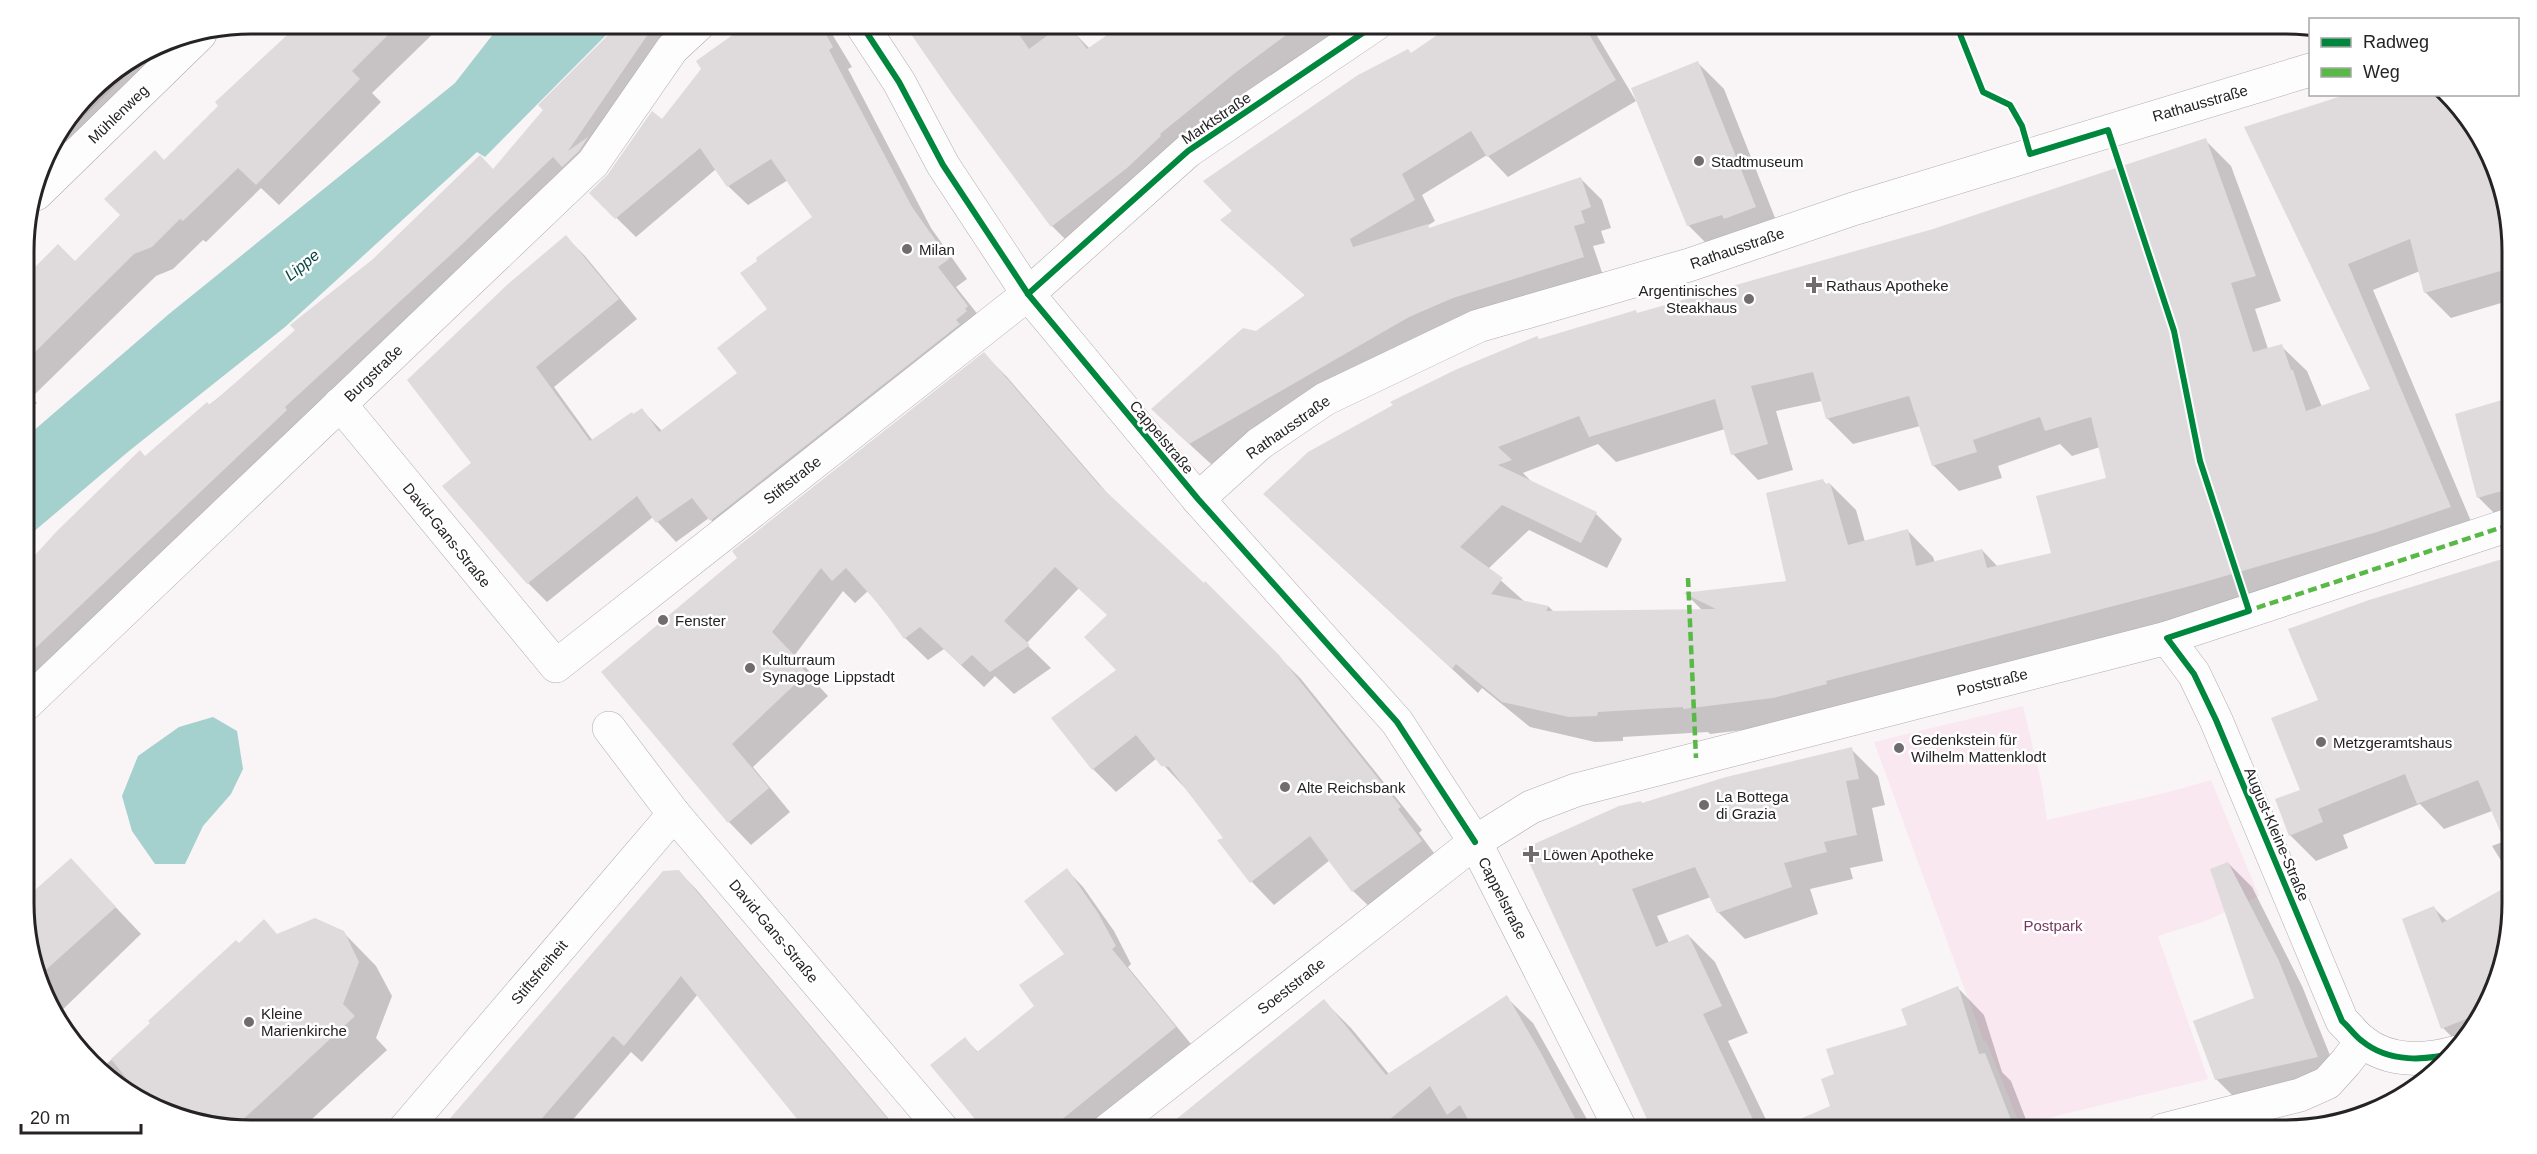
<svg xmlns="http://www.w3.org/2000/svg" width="2537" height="1154" font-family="Arial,sans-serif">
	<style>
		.built { fill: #eee3e8 }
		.green { fill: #fae8f1 }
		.water { fill: #a4d0cd }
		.shadow { fill: #0003; fill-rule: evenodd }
		.building { fill: #dfdbdd; fill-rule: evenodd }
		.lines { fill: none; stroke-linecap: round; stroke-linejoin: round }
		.street-casing { stroke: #b0acae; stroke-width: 34 }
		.secondary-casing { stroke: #b0acae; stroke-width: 34 }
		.street { stroke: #fefdfe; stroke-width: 33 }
		.secondary { stroke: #fefdfe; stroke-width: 33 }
		.quiet { stroke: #58b947; stroke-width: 4.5; stroke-dasharray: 9 4.5; stroke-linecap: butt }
		.cycleway-casing { stroke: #fff; stroke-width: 10 }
		.cycleway { stroke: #00873e; stroke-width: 6 }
		.poi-dot { fill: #706c6e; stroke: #fff; stroke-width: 2 }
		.labels { text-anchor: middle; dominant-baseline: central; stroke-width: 5; stroke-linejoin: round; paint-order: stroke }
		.street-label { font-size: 15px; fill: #262324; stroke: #fff }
		.poi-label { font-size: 15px; fill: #262324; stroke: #fff; text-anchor: start }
		.park-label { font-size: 15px; fill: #76395e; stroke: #fff }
		.water-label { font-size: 16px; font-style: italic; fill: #064542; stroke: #fff }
		.rim { fill: none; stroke: #262324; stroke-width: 3 }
	</style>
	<rect width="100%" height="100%" fill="#f9f4f6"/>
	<path class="built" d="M155,47L47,153L101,81Z"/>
	<path class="green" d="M2023,706L2042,786L2047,820L2169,792L2211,780L2259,896L2208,920L2158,936L2208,1079L2020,1125L1986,1041L1984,1042L1874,742Z"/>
	<g class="water">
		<path d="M501,24H617L485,157L477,152L285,327L129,451L25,539V438L169,314L455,83Z"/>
		<path d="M213,717L237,731L243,769L231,794L203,826L185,864H155L132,831L122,796L138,756L179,727Z"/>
	</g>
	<g class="shadow">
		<path d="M301,24H443L372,93L381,102L279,205L261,188L206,242L203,240L173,269L156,276L32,397L37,403L25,414V281L58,246L75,263L122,215L164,162Z"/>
		<path d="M621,24H684L599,150L25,692V568L145,458L493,171Z"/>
		<path d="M751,24H826L852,67L848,69L931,228L967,279L956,287L987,326L730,539L709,518L676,542L653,517L547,602L528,583L473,463L566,237L585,256L637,319L554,387L593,441L642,410L662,431L739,373L814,217L788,180L748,205L728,186L716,169L636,237L591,193L662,121Z"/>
		<path d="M905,24H1054L1058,30L1066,24L1090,49L1126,24H1354L1074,248L1052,226Z"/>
		<path d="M1456,24H1590L1636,101L1508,177L1487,155L1422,195L1435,221L1427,226L1431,230L1581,179L1602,200L1611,228L1601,231L1605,243L1593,246L1604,278L1430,337L1211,464L1174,430L1256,333L1306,296L1222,220L1411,54Z"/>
		<path d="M189,36L37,191L47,151L101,81L165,41Z"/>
		<path d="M1698,63L1724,89L1781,233L1714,251L1688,225Z"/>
		<path d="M2447,94L2466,113L2496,165L2511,222V300L2451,318L2425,292L2420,271L2373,290L2476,533L2403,557L1800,723L1710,734L1708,732L1623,737V741L1595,742L1530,727L1482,688L1478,693L1290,519L1539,341L1933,231L2205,140L2231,166L2281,301L2255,309L2268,349L2281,346L2307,371L2322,407L2372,390L2246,128ZM1822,401L1827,418L1853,444L1920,426L1933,465L1959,491L2002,478L1998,466L2060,444L2072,456L2100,447L2108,479L2053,554L1998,567L1982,550L1935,563L1933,557L1908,531L1865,542L1856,510L1830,484L1827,485L1822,480L1788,582L1686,594L1703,611L1555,613L1549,607L1525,602L1488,569L1529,530L1607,568L1622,539L1596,514L1533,483L1523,473L1598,444L1616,462L1725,429L1733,454L1758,480L1793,470L1776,411Z"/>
		<path d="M984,354L1007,377L1114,501L1204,585L1205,583L1301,679L1422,830L1419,833L1443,865L1376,913L1353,891L1330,860L1274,905L1252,882L1220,841L1225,839L1185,788L1157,758L1116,792L1093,769L1053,718L1118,670L1109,616L1079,588L1026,644L1051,668L1014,694L995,676L984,687L944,649L928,660L905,638L868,591L855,603L843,591L794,656L817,679L815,682L828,696L753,767L790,812L751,845L729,822L603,672Z"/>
		<path d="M2512,398V531L2479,498L2457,415Z"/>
		<path d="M2512,557L2513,880L2492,846L2505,841L2492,811L2444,829L2420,804L2343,835L2348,848L2316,861L2290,835L2302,791L2320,701L2422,584Z"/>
		<path d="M1851,749L1878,776L1885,805L1872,808L1883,861L1850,868L1853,879L1810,889L1818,914L1745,939L1718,912L1711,897L1657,916L1669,943L1688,935L1715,962L1748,1033L1728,1041L1771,1130H1654L1525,850L1642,804Z"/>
		<path d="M71,860L141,934L56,1016L41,990L26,933V900Z"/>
		<path d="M2228,863L2252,887L2302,986L2340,1080L2240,1103L2216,1079L2255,999Z"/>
		<path d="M1067,870L1083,887L1114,931L1131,964L1128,967L1191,1044L1086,1130H986L965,1039L978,1052L1036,1006L1066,955Z"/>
		<path d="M678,871L696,889L898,1130H805L807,1129L698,994L642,1062L631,1052L564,1130H442Z"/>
		<path d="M2434,908L2448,922L2496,990L2461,1046L2443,1028Z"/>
		<path d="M343,932L376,966L392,996L376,1038L387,1050L300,1130H252L164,1113L113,1083L100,1070L239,945L278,935Z"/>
		<path d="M1958,988L1984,1015L2002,1072L2011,1081L2030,1130H1778L1832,1107L1836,1075L1909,1026Z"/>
		<path d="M1506,997L1533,1023L1593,1130H1181L1324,1001L1351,1028L1389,1074Z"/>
	</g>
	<g class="building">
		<path d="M299,24H399L352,71L360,79L256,185L238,168L183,221L180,219L152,247L134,254L25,362V277L58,244L75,261L120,215L104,199L155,150L164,160L218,106L215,102Z"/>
		<path d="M619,24H655L568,151L588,137L579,151L562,167L553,157L457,249L285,407L287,410L25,658V566L57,531L140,450L145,456L207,402L210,405L295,330L290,325L373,259L480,155L493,169L543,110L538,105Z"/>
		<path d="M748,24H820L833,47L829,50L912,207L949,259L938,267L968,306L965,309L967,311L956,320L960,324L710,521L692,498L656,523L637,496L527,584L442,486L471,463L407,380L508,284L566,235L619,299L536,367L590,441L632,412L633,414L642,408L659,432L737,373L717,348L767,309L740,273L757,261L756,258L812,217L771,159L727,187L700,148L615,219L589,193L608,174L652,111L662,119L701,69L696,61Z"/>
		<path d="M904,24H1012L1029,49L1063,24H1068L1087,49L1123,24H1301L1235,73L1160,134L1161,136L1127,168L1051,227L953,95Z"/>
		<path d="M1453,24H1583L1616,80L1487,157L1471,131L1402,174L1415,200L1350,239L1353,247L1428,224L1429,228L1581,177L1591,207L1581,211L1585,223L1574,226L1584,257L1453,298L1409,317L1189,444L1151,409L1243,328L1256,331L1305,295L1220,220L1232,211L1203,181L1358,75L1408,49L1411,53Z"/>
		<path d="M1698,61L1756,207L1724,219L1722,215L1687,226L1631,88Z"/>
		<path d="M2348,94H2447L2466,113L2484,144L2504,196L2511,222V268L2424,293L2410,239L2348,264L2451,507L2377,532L2194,585L1826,681L1827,684L1773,698L1683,709V707L1598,712L1597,716L1569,717L1502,702L1456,664L1452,669L1263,494L1308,452L1393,405L1390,402L1455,370L1537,336L1539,339L1636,310L1637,313L1933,229L2206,138L2256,276L2231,283L2253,352L2282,344L2291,370H2293L2306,411L2370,389L2244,127ZM1813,372L1826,419L1909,396L1932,466L1977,452L1973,440L2040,417L2045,431L2091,417L2106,478L2036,496L2051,553L1987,568L1982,549L1916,566L1908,529L1848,545L1830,483L1825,484L1823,479L1766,493L1786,581L1683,593L1716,609L1546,611L1549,606L1491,594L1503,578L1460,547L1502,505L1581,543L1597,512L1498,465L1512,460L1498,447L1579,416L1589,437L1715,399L1731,455L1768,444L1751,386Z"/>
		<path d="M984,352L1099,485L1204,583L1205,581L1279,655L1401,807L1398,809L1422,841L1352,892L1310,836L1250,883L1217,840L1223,838L1169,767L1161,766L1136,735L1092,770L1051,718L1116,670L1084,637L1107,615L1055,567L1004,621L1030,645L990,672L972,655L961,665L920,627L904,639L881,607L846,568L832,581L821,568L772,632L795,656L793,658L807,673L732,744L769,788L728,823L601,672L737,558L732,551Z"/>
		<path d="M2512,397V488L2477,498L2455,414Z"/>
		<path d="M2512,556L2513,861L2478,780L2417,804L2405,774L2318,809L2323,822L2289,836L2275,799L2300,790L2271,718L2318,700L2288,629L2369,600Z"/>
		<path d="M1852,747L1859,779L1846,781L1857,835L1824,842L1827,852L1784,863L1792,887L1717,913L1695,867L1632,889L1656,947L1688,934L1722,1006L1703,1014L1758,1130H1652L1523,849L1619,806L1641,801L1642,803L1726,777Z"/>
		<path d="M71,858L116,907L38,977L26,933V898Z"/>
		<path d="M2228,862L2279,961L2318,1057L2215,1080L2193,1021L2254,998L2210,869Z"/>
		<path d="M1067,868L1098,913L1116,946L1112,949L1176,1027L1049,1130H984L930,1065L965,1037L977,1052L1034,1006L1019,985L1064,954L1024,901Z"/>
		<path d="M679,870L897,1130H806L681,976L624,1046L613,1036L532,1130H440L663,871Z"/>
		<path d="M2513,883V903L2496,990L2481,1013L2441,1029L2402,919L2434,906L2442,923Z"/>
		<path d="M315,918L344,931L359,962L343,1004L355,1016L235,1127L164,1113L124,1090L131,1084L111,1059L150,1023L148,1021L236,940L239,943L264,919L277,934Z"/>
		<path d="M1958,986L1979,1054L1985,1053L2015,1130H1775L1830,1106L1821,1079L1834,1074L1826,1049L1907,1025L1901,1009Z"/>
		<path d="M1507,995L1541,1053L1581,1130H1474L1460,1105L1447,1115L1430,1086L1377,1130H1163L1324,999L1386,1075Z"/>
	</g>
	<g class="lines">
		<g class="street-casing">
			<g id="street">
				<path d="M36,194L200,34"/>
				<path d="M340,404L556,666L1028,294L1188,151L1376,24"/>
				<path d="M1198,499L1259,444L1325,399L1478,326L1689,265L1853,209L2310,70"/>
				<path d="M2167,638L2194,674L2216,720L2342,1021C2349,1027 2355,1036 2362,1041C2389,1063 2426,1061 2457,1052"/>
				<path d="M26,704L593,163L672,49L699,24"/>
				<path d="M609,728L674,814L943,1130"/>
				<path d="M404,1130L674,814"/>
				<path d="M1108,1130L1475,842L1531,807L1576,790L2167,638L2512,524"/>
				<path d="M2163,1130L2300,1095L2327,1083L2346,1062L2362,1041"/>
			</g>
		</g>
		<g class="secondary-casing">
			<path id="secondary" d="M861,24L899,82L943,165L1028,294L1198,499L1397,722L1475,842L1621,1130"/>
		</g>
		<use href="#street" class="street"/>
		<use href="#secondary" class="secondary"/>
		<g class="quiet">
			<path d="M1688,578L1696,758"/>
			<path d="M2244,612L2512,524"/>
		</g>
		<g class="cycleway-casing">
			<g id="cycleway">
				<path d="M861,24L899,82L943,165L1028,294L1198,499L1397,722L1475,842"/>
				<path d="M1956,24L1983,92L2010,105L2022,126L2030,154L2108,130L2174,331L2200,461L2249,611L2167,638L2194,674L2216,720L2342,1021C2349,1027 2355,1036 2362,1041C2389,1063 2426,1061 2457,1052"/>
				<path d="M1028,294L1188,151L1376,24"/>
			</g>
		</g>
		<use href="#cycleway" class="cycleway"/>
	</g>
	<g class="poi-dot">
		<circle cx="1699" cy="161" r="6"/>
		<circle cx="907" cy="249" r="6"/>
		<path d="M1811 276h6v6h6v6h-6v6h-6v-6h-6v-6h6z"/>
		<circle cx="1749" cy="299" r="6"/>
		<circle cx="663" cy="620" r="6"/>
		<circle cx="750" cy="668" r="6"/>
		<circle cx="2321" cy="742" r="6"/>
		<circle cx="1899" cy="748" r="6"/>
		<circle cx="1285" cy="787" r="6"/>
		<circle cx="1704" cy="805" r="6"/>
		<path d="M1528 845h6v6h6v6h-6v6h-6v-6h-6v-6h6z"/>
		<circle cx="249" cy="1022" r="6"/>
	</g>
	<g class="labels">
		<g class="street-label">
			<text transform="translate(2200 103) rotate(-16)">Rathausstraße</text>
			<text transform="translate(118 114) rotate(-44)">Mühlenweg</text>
			<text transform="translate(1216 118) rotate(-34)">Marktstraße</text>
			<text transform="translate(1737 248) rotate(-19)">Rathausstraße</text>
			<text transform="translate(373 373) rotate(-44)">Burgstraße</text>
			<text transform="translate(1288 427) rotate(-35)">Rathausstraße</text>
			<text transform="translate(1162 437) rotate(50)">Cappelstraße</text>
			<text transform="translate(792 480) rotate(-38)">Stiftstraße</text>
			<text transform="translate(447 535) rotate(51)">David-Gans-Straße</text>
			<text transform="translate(1992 682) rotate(-14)">Poststraße</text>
			<text transform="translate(2277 834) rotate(67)">August-Kleine-Straße</text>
			<text transform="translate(1503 898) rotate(63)">Cappelstraße</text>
			<text transform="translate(774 931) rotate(50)">David-Gans-Straße</text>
			<text transform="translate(539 972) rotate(-50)">Stiftsfreiheit</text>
			<text transform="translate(1291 986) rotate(-38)">Soeststraße</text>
		</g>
		<g class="poi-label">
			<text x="1711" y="161">Stadtmuseum</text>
			<text x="919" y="249">Milan</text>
			<text x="1826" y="285">Rathaus Apotheke</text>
			<text x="1737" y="290" text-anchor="end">Argentinisches<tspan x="1737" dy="17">Steakhaus</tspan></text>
			<text x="675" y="620">Fenster</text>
			<text x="762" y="659">Kulturraum<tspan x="762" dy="17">Synagoge Lippstadt</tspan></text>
			<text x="1911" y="739">Gedenkstein für<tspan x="1911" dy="17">Wilhelm Mattenklodt</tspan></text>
			<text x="2333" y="742">Metzgeramtshaus</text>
			<text x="1297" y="787">Alte Reichsbank</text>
			<text x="1716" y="796">La Bottega<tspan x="1716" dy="17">di Grazia</tspan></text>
			<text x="1543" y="854">Löwen Apotheke</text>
			<text x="261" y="1013">Kleine<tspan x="261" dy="17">Marienkirche</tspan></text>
		</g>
		<g class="park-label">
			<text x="2053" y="925">Postpark</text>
		</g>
		<g class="water-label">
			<text transform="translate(302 265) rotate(-39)">Lippe</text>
		</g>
	</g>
	<path d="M0 0H2537V1154H0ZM251 34H2285A217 217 0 0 1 2502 251V903A217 217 0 0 1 2285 1120H251A217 217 0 0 1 34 903V251A217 217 0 0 1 251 34Z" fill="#fff" fill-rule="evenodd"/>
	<path class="rim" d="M251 34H2285A217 217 0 0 1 2502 251V903A217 217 0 0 1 2285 1120H251A217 217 0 0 1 34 903V251A217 217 0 0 1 251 34Z"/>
	<rect x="2309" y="18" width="210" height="78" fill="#ffffff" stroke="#a8a7a7" stroke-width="1.5"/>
	<rect x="2321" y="38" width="30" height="9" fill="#00873e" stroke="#a8a7a7" stroke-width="1.5"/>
	<text x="2363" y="48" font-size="18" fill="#262324">Radweg</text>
	<rect x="2321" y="68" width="30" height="9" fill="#58b947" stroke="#a8a7a7" stroke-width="1.5"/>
	<text x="2363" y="78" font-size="18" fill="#262324">Weg</text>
	<path d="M21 1124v9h120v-9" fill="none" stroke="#262324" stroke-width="3"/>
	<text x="30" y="1124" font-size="18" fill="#262324" stroke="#ffffff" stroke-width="4.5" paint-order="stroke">20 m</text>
</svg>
